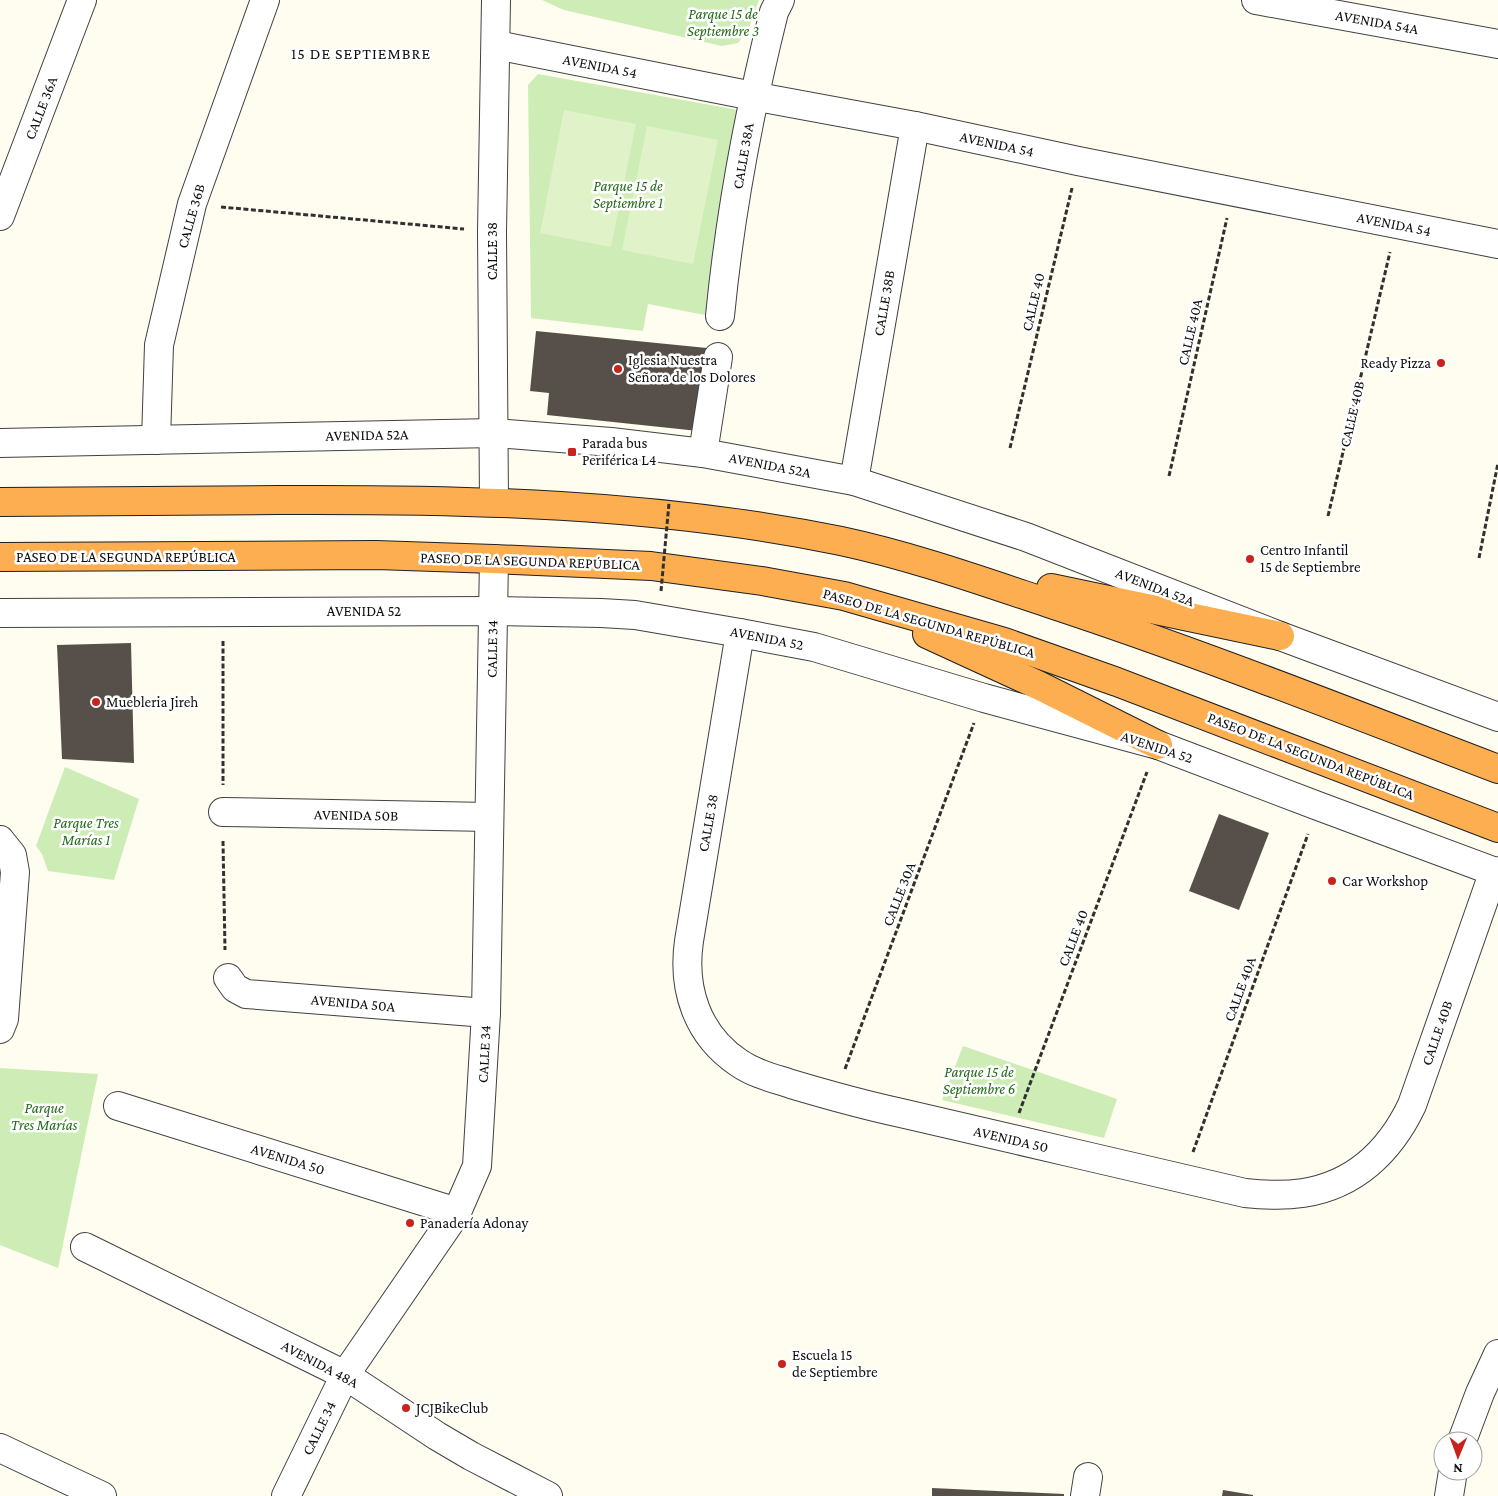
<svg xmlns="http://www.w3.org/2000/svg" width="1498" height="1496" font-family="'Crimson Pro',serif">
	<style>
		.green { fill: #cdecb6 }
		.pitch { fill: #e0f3c8 }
		.building { fill: #57504a }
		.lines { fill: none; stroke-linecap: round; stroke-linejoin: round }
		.minor-casing { stroke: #414141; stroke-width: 30 }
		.highway-casing { stroke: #1f1f1f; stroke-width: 30 }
		.path { stroke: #303030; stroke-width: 3; stroke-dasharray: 5 2.5; stroke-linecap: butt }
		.minor { stroke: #fff; stroke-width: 28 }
		.highway { stroke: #fcae50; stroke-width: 28 }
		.path-bridge { stroke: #303030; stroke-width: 3; stroke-dasharray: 5 2.5; stroke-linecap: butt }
		.poi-dot { fill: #c7241d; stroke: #fff; stroke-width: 2 }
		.labels { text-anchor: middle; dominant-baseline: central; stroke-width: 5; stroke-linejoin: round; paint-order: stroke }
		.park-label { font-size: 15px; font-style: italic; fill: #246a1a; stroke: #fff }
		.street-label { font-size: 15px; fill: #0e0e0e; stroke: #fff }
		.poi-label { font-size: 15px; fill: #0e0e0e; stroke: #fff; text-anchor: start }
		.neighbourhood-label { font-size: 16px; letter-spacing: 1px; fill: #0e0e0e; stroke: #fff }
	</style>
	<rect width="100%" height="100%" fill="#fffdef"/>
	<g class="green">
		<path d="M542,0H759L748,30L738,43L722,46L564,10Z"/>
		<path d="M538,74L744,111L705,315L648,304L643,331L531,318L528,85Z"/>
		<path d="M65,767L139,799L114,880L48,871L42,854L36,846Z"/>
		<path d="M963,1046L1117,1099L1104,1138L942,1100Z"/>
		<path d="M0,1068L98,1074L58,1268L0,1245Z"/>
	</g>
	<g class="pitch">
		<path d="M564,110L636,124L611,247L540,233Z"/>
		<path d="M647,126L718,140L693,264L622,250Z"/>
	</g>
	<g class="building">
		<path d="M536,331L707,348L698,431L547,415L549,393L530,391Z"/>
		<path d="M131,643L134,763L62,759L57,645Z"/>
		<path d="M1219,814L1269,833L1239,910L1189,891Z"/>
		<path d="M932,1488L1064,1494V1496H932Z"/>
		<path d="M1223,1490L1253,1495V1496H1222Z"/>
	</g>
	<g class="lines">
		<g class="minor-casing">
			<g id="minor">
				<path d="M1256,0L1498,44"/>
				<path d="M496,45L753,96L915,126L1078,161L1498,244"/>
				<path d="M0,216L82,0"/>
				<path d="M720,316C730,213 749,112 774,12L780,0"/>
				<path d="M156,440L159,345L192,204L265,0"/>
				<path d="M0,443L494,433L611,442L703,453L854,481L1026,537L1280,636L1498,717"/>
				<path d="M703,453L718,357"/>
				<path d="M854,481L915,126"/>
				<path d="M494,502L492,232L496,0"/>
				<path d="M0,613L492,611L601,613L635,615L740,633L814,647L984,698L1158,745L1318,806L1498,873"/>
				<path d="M740,633L689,941C682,989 697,1035 739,1063C755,1074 773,1078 791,1084C828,1095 864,1105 901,1113C1016,1140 1130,1166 1245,1193C1264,1195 1283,1196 1303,1193C1355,1185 1390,1151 1412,1105L1494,871"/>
				<path d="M223,812L489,817"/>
				<path d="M0,840L12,855L15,872L4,1019L0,1029"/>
				<path d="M228,978L235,988L246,994L486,1013"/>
				<path d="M118,1106L457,1212"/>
				<path d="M85,1247L345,1375L437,1436L471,1456L548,1496"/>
				<path d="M1462,1441L1480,1393L1498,1354"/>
				<path d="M0,1448L102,1496"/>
				<path d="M286,1496L345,1375L457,1212L477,1166L486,1013L494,559"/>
				<path d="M1085,1496L1088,1477"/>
				<path d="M1449,1496L1453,1471"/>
			</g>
		</g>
		<g class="highway-casing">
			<g id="highway">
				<path d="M0,502C93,502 186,501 278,500C467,499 655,503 841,541C911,556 979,580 1048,603C1200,653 1349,712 1498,769"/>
				<path d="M0,557L376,555L494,559L651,566L762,581L844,596L1004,642L1117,682L1498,828"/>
				<path d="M1051,588L1280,636"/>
				<path d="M927,634L1040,686L1158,745"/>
			</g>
		</g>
		<g class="path">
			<path d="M221,207L464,229"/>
			<path d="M1010,448L1072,188"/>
			<path d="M1169,476L1227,218"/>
			<path d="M1328,516L1390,252"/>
			<path d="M1479,558L1498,463"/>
			<path d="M223,641V785"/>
			<path d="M223,841L225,950"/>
			<path d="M845,1069L974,723"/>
			<path d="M1019,1113L1147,772"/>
			<path d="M1193,1152L1308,834"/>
		</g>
		<use href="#minor" class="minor"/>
		<use href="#highway" class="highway"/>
		<path class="path-bridge" d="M661,591L669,503"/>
	</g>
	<g class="poi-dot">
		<circle cx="1441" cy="363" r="5"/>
		<circle cx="618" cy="369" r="5"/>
		<rect x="567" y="447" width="10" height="10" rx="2.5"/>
		<circle cx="1250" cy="559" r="5"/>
		<circle cx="96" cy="702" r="5"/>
		<circle cx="1332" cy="881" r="5"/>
		<circle cx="410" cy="1223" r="5"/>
		<circle cx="782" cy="1364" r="5"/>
		<circle cx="406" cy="1408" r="5"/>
	</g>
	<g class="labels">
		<g class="park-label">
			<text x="723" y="14">Parque 15 de<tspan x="723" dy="17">Septiembre 3</tspan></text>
			<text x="628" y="186">Parque 15 de<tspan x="628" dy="17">Septiembre 1</tspan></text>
			<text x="86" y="823">Parque Tres<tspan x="86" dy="17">Marías 1</tspan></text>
			<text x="979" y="1072">Parque 15 de<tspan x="979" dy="17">Septiembre 6</tspan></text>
			<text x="44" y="1108">Parque<tspan x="44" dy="17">Tres Marías</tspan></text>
		</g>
		<g class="street-label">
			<text transform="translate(1377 22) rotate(10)">AVENIDA 54A</text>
			<text transform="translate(600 66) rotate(11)">AVENIDA 54</text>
			<text transform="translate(41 108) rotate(-69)">CALLE 36A</text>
			<text transform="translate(997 144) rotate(12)">AVENIDA 54</text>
			<text transform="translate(743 156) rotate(-80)">CALLE 38A</text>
			<text transform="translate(191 216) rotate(-74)">CALLE 36B</text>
			<text transform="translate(1394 224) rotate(11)">AVENIDA 54</text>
			<text transform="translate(492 251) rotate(-90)">CALLE 38</text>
			<text transform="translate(1033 302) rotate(-77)">CALLE 40</text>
			<text transform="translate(884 303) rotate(-80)">CALLE 38B</text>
			<text transform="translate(1190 332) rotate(-77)">CALLE 40A</text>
			<text transform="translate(1352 414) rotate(-77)">CALLE 40B</text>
			<text transform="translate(367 435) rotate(-1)">AVENIDA 52A</text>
			<text transform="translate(770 465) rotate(11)">AVENIDA 52A</text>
			<text x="126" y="557">PASEO DE LA SEGUNDA REPÚBLICA</text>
			<text transform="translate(530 561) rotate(2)">PASEO DE LA SEGUNDA REPÚBLICA</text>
			<text transform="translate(1155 587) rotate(21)">AVENIDA 52A</text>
			<text x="364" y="611">AVENIDA 52</text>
			<text transform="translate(929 623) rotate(16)">PASEO DE LA SEGUNDA REPÚBLICA</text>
			<text transform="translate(767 638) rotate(11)">AVENIDA 52</text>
			<text transform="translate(492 649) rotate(-89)">CALLE 34</text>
			<text transform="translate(1157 747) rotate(18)">AVENIDA 52</text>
			<text transform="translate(1311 756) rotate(21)">PASEO DE LA SEGUNDA REPÚBLICA</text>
			<text transform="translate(356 815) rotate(1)">AVENIDA 50B</text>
			<text transform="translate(708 823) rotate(-80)">CALLE 38</text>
			<text transform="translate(899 894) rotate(-69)">CALLE 30A</text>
			<text transform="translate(1073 938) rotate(-69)">CALLE 40</text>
			<text transform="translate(1240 989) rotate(-70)">CALLE 40A</text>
			<text transform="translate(353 1003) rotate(5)">AVENIDA 50A</text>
			<text transform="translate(1437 1033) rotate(-71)">CALLE 40B</text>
			<text transform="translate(484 1054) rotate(-87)">CALLE 34</text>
			<text transform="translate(1011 1139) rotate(13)">AVENIDA 50</text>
			<text transform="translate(288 1159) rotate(17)">AVENIDA 50</text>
			<text transform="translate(320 1364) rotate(28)">AVENIDA 48A</text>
			<text transform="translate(319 1428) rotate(-64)">CALLE 34</text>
		</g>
		<g class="poi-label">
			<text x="628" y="360">Iglesia Nuestra<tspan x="628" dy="17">Señora de los Dolores</tspan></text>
			<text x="1431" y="363" text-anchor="end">Ready Pizza</text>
			<text x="582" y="443">Parada bus<tspan x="582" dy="17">Periférica L4</tspan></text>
			<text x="1260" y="550">Centro Infantil<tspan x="1260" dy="17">15 de Septiembre</tspan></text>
			<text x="106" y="702">Muebleria Jireh</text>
			<text x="1342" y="881">Car Workshop</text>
			<text x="420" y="1223">Panadería Adonay</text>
			<text x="792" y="1355">Escuela 15<tspan x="792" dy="17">de Septiembre</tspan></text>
			<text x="416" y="1408">JCJBikeClub</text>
		</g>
		<g class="neighbourhood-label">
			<text x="361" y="53">15 DE SEPTIEMBRE</text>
		</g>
	</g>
	<g transform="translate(1458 1456) rotate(181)"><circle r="24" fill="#ffffff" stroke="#9f9f9f"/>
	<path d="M0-4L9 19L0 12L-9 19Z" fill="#c7241d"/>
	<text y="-8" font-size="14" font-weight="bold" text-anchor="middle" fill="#0e0e0e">N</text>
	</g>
</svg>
